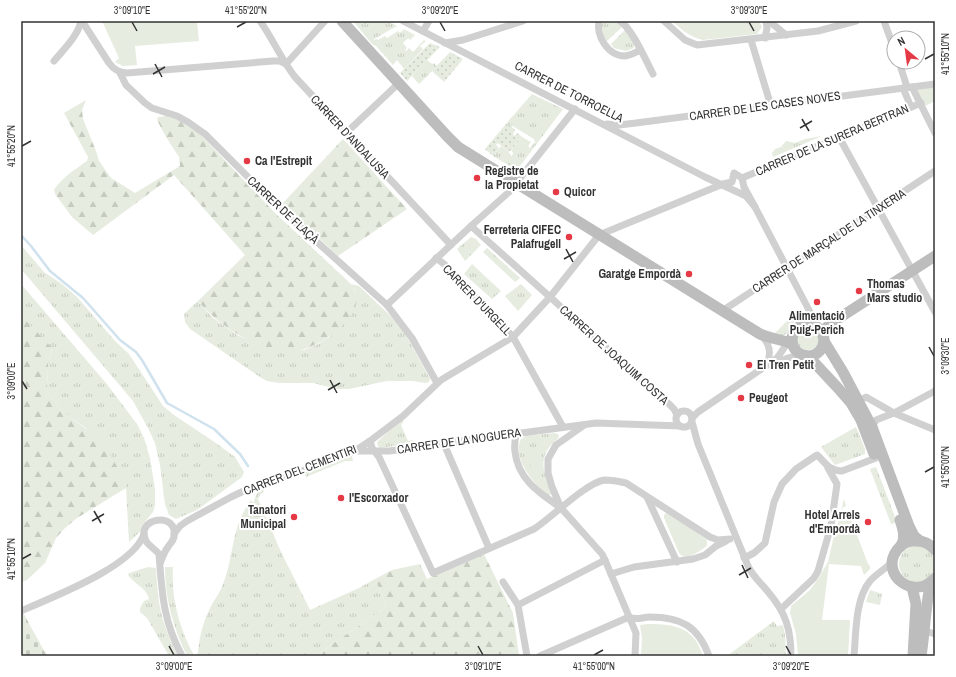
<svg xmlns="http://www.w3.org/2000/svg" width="956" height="677" font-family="'Archivo Narrow',sans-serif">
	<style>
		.grass { fill: url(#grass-tufts) }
		.forest { fill: url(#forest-firs) }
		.cemetery { fill: url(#cemetery-stones) }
		.park { fill: #e6ecdf }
		.garden { fill: url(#garden-dots) }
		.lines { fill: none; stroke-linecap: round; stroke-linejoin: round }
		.stream { stroke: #cfe2ee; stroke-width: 2.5 }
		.street { stroke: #d0d0d0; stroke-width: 7 }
		.secondary { stroke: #bdbdbd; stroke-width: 11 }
		.ticks { fill: none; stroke: #333; stroke-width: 1.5 }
		.poi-dot { fill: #e63946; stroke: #fff; stroke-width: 1.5 }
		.labels { text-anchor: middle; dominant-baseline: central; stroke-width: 4; stroke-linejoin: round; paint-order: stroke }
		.street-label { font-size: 12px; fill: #333; stroke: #fff }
		.poi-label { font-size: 12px; font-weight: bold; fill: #333; stroke: #fff; text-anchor: start }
		.neatline { fill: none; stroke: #333; stroke-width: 1.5 }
		.ticks-label { font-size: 10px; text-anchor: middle; fill: #333 }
	</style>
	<defs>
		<pattern id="grass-tufts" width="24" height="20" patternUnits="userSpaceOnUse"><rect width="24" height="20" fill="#e6ecdf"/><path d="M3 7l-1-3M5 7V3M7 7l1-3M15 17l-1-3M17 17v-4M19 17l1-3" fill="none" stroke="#c6cbc0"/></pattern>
		<pattern id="forest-firs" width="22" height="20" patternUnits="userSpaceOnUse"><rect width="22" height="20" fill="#e6ecdf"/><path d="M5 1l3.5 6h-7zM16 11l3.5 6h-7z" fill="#c6cbc0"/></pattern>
		<pattern id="cemetery-stones" width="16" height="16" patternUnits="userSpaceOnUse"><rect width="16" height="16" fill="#e6ecdf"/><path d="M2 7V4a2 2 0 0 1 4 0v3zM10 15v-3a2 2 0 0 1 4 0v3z" fill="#c6cbc0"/></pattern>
		<pattern id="garden-dots" width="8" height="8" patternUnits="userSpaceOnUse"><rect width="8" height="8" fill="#e6ecdf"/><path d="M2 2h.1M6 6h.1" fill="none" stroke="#c6cbc0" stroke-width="1.8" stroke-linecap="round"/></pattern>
	</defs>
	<rect width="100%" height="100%" fill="#fff"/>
	<g class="grass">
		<path d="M353,21H388L397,26L374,39V40L377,39L378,40L385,36L387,38L398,31L400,33L404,29L415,35L410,40L408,38L403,43L407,48L405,50L406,51L409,48L413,52L424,40L426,41L420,46L423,49L404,69L397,60L393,65L376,46L372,44Z"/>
		<path d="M602,21H615L622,25V27L607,41C602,36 602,28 602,21Z"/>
		<path d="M625,30L634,43V48L626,51L614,48L611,44Z"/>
		<path d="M427,60L432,64L434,63L437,66L419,84L412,76Z"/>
		<path d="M532,94L563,109L517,170L493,156L501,146L509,152V153L512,156L513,153L511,150L522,137L531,142L528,146L530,148L535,142L534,139L511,125V126L514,129L513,131L505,125Z"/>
		<path d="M822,136L773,157L772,153L775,149L781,147L786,141L795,143L805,139Z"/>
		<path d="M471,237L476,239L481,245L465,261L457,249Z"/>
		<path d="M21,245L44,272L62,284L78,298L115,341L129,354L163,406L174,415L213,441L235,457L244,472L242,477L197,510L176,519L169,515L165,504L160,465L155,443L148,428L133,401L21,269Z"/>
		<path d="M487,248L520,278L515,282L483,252Z"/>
		<path d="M472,264L501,291L492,299L464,274Z"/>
		<path d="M21,284L106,383L137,424L144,438L150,458L155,489V505L153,512L144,523L141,531L129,542L126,488L125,481L86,428L64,413L47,392L48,365L52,349L21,315Z"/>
		<path d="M351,284L359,286L396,321L406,335L430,379L429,382L425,383L413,381H387L349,389H337L313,383H279L267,381L260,377L190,329L185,322L184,314L198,301L212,317L237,335L264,346L304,350L316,345L331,336L357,298L355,290Z"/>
		<path d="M521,284L532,295L518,311L505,296Z"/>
		<path d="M803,315H807V317L794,322L786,334L782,336L775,334L765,329L775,333L788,320Z"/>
		<circle cx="808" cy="339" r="11"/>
		<path d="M402,419L404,421L401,425L408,441L413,440L414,443L380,448L378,446L377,442Z"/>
		<path d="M856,427L865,449V454L835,465L821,447Z"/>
		<path d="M554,433L558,434L559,437C556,441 551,444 548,449C538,463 547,479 551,494L549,496C535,485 511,459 521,439L526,436Z"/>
		<path d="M352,456L353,461H345L306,477L305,473Z"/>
		<path d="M876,467L897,522L891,524L870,469Z"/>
		<path d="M265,488L263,493L260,494L258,499L281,552L310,610L359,588L375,579L386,604L384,609L328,647L319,656H187C173,627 165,599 165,567H173C171,598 179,628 194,655L198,653C199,637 203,623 210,608C214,600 220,593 223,584C235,554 230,529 251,500L253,503L258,491Z"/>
		<circle cx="917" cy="564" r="18"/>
		<path d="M148,567L156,568C158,605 161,622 178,656H169L147,618L140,612V608L144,601L149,599C147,588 134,584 128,575L129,573Z"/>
		<path d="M870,590L882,594L880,605L866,602Z"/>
		<path d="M774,621L777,626L783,625L785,635L786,656H727Z"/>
	</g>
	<g class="forest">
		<path d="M86,100L82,110L83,119L96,151L99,161L111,178L135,193L180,166L179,157L166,137L157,120L158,117L166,116L178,120L199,133L276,214L351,284C354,288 356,292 357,298C357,322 315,351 293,351C257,351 220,327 198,301L245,255L174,175L93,235L72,217L55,194L54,190C61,178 76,169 87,161L88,157L64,113Z"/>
		<path d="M343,139L407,209L338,256L282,204Z"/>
		<path d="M21,315L52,348L48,365L47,392L64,413L102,440L125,481L126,488L77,518L65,528L56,538L45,563L27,580L21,582Z"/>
		<path d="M484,554L513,613L519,656H319L328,647L384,609L386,604L375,579L392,570L420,564L427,579Z"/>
	</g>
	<path class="cemetery" d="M24,614L26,618L47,656H21V616Z"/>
	<g class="park">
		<path d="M102,21H197L199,41L135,46L137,65L123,66L115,62L119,58Z"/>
		<path d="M672,21H759L762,27L757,34L703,40C690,37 682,30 672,21Z"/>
		<path d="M935,87V101L925,106L915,88Z"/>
		<path d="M533,449L539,478L536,479L532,473L527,451Z"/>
		<path d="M844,499L846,506L842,508L844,516L849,514L868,564L870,566V569L864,575L861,566L829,564L822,620H850L848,656H798L796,634L790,613L791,606L810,590L818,579L828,562L835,531L837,528Z"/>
		<path d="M666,513L691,528L707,540V546C700,550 686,563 679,553L664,518V515Z"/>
		<path d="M648,624C675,624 694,627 703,656H641L642,638L640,625Z"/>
	</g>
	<g class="garden">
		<path d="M430,43L440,47L407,81L400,73Z"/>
		<path d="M450,52L463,59L444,82L432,71Z"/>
		<path d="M505,125L513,131L514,129L515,130L513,134L514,136L517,133L522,137L509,152L498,143L496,145L499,148L493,156L485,149Z"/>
	</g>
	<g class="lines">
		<path class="stream" d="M21,235L31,246L50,271L83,298L120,340L136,352L142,360L167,403L214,429L240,454L248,466"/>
		<g class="street">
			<path d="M82,21L109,63C114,70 119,72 127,73L273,61H280L286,64L325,21"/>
			<path d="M260,21C273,39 281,59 295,77L451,245"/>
			<path d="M403,21L705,177L746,196L755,207L810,312L816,326"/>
			<path d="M599,21C596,36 608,56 625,56C631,55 635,53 640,50"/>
			<path d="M620,21C632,28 646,61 653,74"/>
			<path d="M664,21L685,40L697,45L818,31L856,21"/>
			<path d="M769,21L786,35"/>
			<path d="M884,21L894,49"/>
			<path d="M423,31L429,21"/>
			<path d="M765,38L767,28L766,21"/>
			<path d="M751,40L771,106"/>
			<path d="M445,43L463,40L523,21"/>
			<path d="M54,61C63,50 78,36 81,21"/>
			<path d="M899,62L907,87"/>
			<path d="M120,73L126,85L145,103L152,108L177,116L188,122L205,134L277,206L387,305L412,338L437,383"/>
			<path d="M912,87L935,133"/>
			<path d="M903,88L911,107"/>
			<path d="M607,124L619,125L636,123L935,84"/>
			<path d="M346,133L399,83"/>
			<path d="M839,137L935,312"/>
			<path d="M742,178L921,103"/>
			<path d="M471,226L669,404L674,409L677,415"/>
			<path d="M436,258L444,264L513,337L563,427"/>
			<path d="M387,305L471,226L509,192L575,109"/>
			<path d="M722,311L935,171"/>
			<path d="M762,336C771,346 772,355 765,366"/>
			<path d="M773,364L788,358L801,355"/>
			<path d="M859,401L866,397L894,413L935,430"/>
			<circle cx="684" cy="419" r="8"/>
			<path d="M692,418L698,412L776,359C785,349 786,342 794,331"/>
			<path d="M692,422L698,444L748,566C753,577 762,584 769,593C786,613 791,630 791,656"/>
			<path d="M583,426L556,445L548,459V473L552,487L561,508L602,554L605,560L636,633L635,656"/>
			<path d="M872,427L876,420L894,413L935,391"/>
			<path d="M516,434C515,440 514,446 515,452C518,480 541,494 561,508"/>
			<path d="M370,441L372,448L379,457L433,573L534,529C551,518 586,483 604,480C611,480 618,481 626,483L710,537L718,540L730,539"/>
			<path d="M444,444L489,548"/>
			<path d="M355,451H389L596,423L680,426"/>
			<path d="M647,497L677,562"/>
			<path d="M174,534L180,526L187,521L231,497L248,489L278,480L355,451L370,441L403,416L441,380L513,337L550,297L599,235L723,184L732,182L734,173L742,178L744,187L755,207"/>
			<path d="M744,558L754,553L765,543L774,502L782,484L796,469L817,455C825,462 829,471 842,471L876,458"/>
			<path d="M160,564C162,558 164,552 168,547C170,543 173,542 174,537C179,511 134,517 146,541C149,546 155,549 159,554C162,593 163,621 182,656"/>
			<path d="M611,574L634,567L693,559L705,555L716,546L726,541"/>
			<path d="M503,582L518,605L527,656"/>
			<path d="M518,605L605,560"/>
			<path d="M781,609L814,578L818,571L831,526L837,484L828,468"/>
			<path d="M21,611C52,597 133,567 144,534"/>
			<path d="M925,631L935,634"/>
			<path d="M540,656L629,617C636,621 642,617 650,617C681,617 698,626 709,656"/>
			<path d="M854,656C856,634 855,599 870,581C877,573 886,569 893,561"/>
		</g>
		<g class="secondary">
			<path d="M342,21L447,136L458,147L760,334C770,339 782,339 792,344"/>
			<circle cx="808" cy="340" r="16"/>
			<path d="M823,336L826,328L833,322L935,256"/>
			<path d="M824,341L843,372L872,427L909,526L914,536L920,541"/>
			<path d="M804,355L810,358L837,387L851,403L861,420L874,454"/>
			<path d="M900,520C903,529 906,537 901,546"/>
			<path d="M935,550C930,544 922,540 913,541C907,541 901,545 897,550C879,574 914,602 935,578"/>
			<path d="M912,587L916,604L913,656"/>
			<path d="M921,656C925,632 925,606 931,582"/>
		</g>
	</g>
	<path class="ticks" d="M132,22L137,31M440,22L445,31M749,22L754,31M237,27L246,22M925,59L934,54M155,64L162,77M153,74L165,67M802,119L809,131M800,128L812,121M22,146L31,141M566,249L573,262M564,259L576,252M929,347L934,356M330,380L337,393M22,381L27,389M328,390L340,383M925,472L934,467M94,511L101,523M92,521L104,514M22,559L31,554M742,565L748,578M739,575L751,568M169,646L174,655M478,646L483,655M786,646L791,655M594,655L603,650"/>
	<g class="poi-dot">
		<circle cx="247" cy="161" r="4"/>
		<circle cx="477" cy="178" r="4"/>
		<circle cx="556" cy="192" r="4"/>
		<circle cx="569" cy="237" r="4"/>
		<circle cx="689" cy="274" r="4"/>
		<circle cx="859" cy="291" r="4"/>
		<circle cx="817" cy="302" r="4"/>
		<circle cx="749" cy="365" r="4"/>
		<circle cx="741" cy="398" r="4"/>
		<circle cx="341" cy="498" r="4"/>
		<circle cx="294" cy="517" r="4"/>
		<circle cx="868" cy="522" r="4"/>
	</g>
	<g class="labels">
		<g class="street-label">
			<text transform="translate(569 92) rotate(27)">CARRER DE TORROELLA</text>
			<text transform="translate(765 106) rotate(-8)">CARRER DE LES CASES NOVES</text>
			<text transform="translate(350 137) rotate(47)">CARRER D'ANDALUSIA</text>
			<text transform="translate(832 140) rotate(-23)">CARRER DE LA SURERA BERTRAN</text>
			<text transform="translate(283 210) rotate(43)">CARRER DE FLAÇÀ</text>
			<text transform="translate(829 241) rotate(-33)">CARRER DE MARÇAL DE LA TINXERIA</text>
			<text transform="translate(477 300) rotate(46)">CARRER D'URGELL</text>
			<text transform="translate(614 355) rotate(42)">CARRER DE JOAQUIM COSTA</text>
			<text transform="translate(459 441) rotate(-8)">CARRER DE LA NOGUERA</text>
			<text transform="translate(300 470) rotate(-21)">CARRER DEL CEMENTIRI</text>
		</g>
		<g class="poi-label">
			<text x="255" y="161">Ca l'Estrepit</text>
			<text x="485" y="171">Registre de<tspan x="485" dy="14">la Propietat</tspan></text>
			<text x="564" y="192">Quicor</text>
			<text x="561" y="230" text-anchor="end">Ferreteria CIFEC<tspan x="561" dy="14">Palafrugell</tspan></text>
			<text x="681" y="274" text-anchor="end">Garatge Empordà</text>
			<text x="867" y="284">Thomas<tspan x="867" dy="14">Mars studio</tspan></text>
			<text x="817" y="316" text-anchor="middle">Alimentació<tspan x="817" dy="14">Puig-Perich</tspan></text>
			<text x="757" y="365">El Tren Petit</text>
			<text x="749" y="398">Peugeot</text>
			<text x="349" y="498">l'Escorxador</text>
			<text x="286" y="510" text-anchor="end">Tanatori<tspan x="286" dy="14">Municipal</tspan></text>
			<text x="860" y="515" text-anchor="end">Hotel Arrels<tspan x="860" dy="14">d'Empordà</tspan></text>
		</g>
	</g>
	<rect width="956" height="677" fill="none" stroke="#ffffff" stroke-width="44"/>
	<g transform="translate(906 50) rotate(331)"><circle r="19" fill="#ffffff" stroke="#adadad"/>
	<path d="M0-3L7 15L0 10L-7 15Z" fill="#e63946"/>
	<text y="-6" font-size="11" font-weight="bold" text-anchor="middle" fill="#333333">N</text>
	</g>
	<rect x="22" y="22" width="912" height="633" class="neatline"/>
	<g class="ticks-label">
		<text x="132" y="14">3°09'10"E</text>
		<text x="246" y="14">41°55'20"N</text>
		<text x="440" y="14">3°09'20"E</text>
		<text x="749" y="14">3°09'30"E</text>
		<text transform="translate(945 54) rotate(-90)" y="4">41°55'10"N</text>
		<text transform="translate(11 146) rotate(-90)" y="4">41°55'20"N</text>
		<text transform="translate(945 356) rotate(-90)" y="4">3°09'30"E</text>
		<text transform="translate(11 381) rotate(-90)" y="4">3°09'00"E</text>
		<text transform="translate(945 467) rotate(-90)" y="4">41°55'00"N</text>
		<text transform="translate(11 559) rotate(-90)" y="4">41°55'10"N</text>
		<text x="174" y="670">3°09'00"E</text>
		<text x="483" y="670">3°09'10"E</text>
		<text x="594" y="670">41°55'00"N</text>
		<text x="791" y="670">3°09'20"E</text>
	</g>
</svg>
